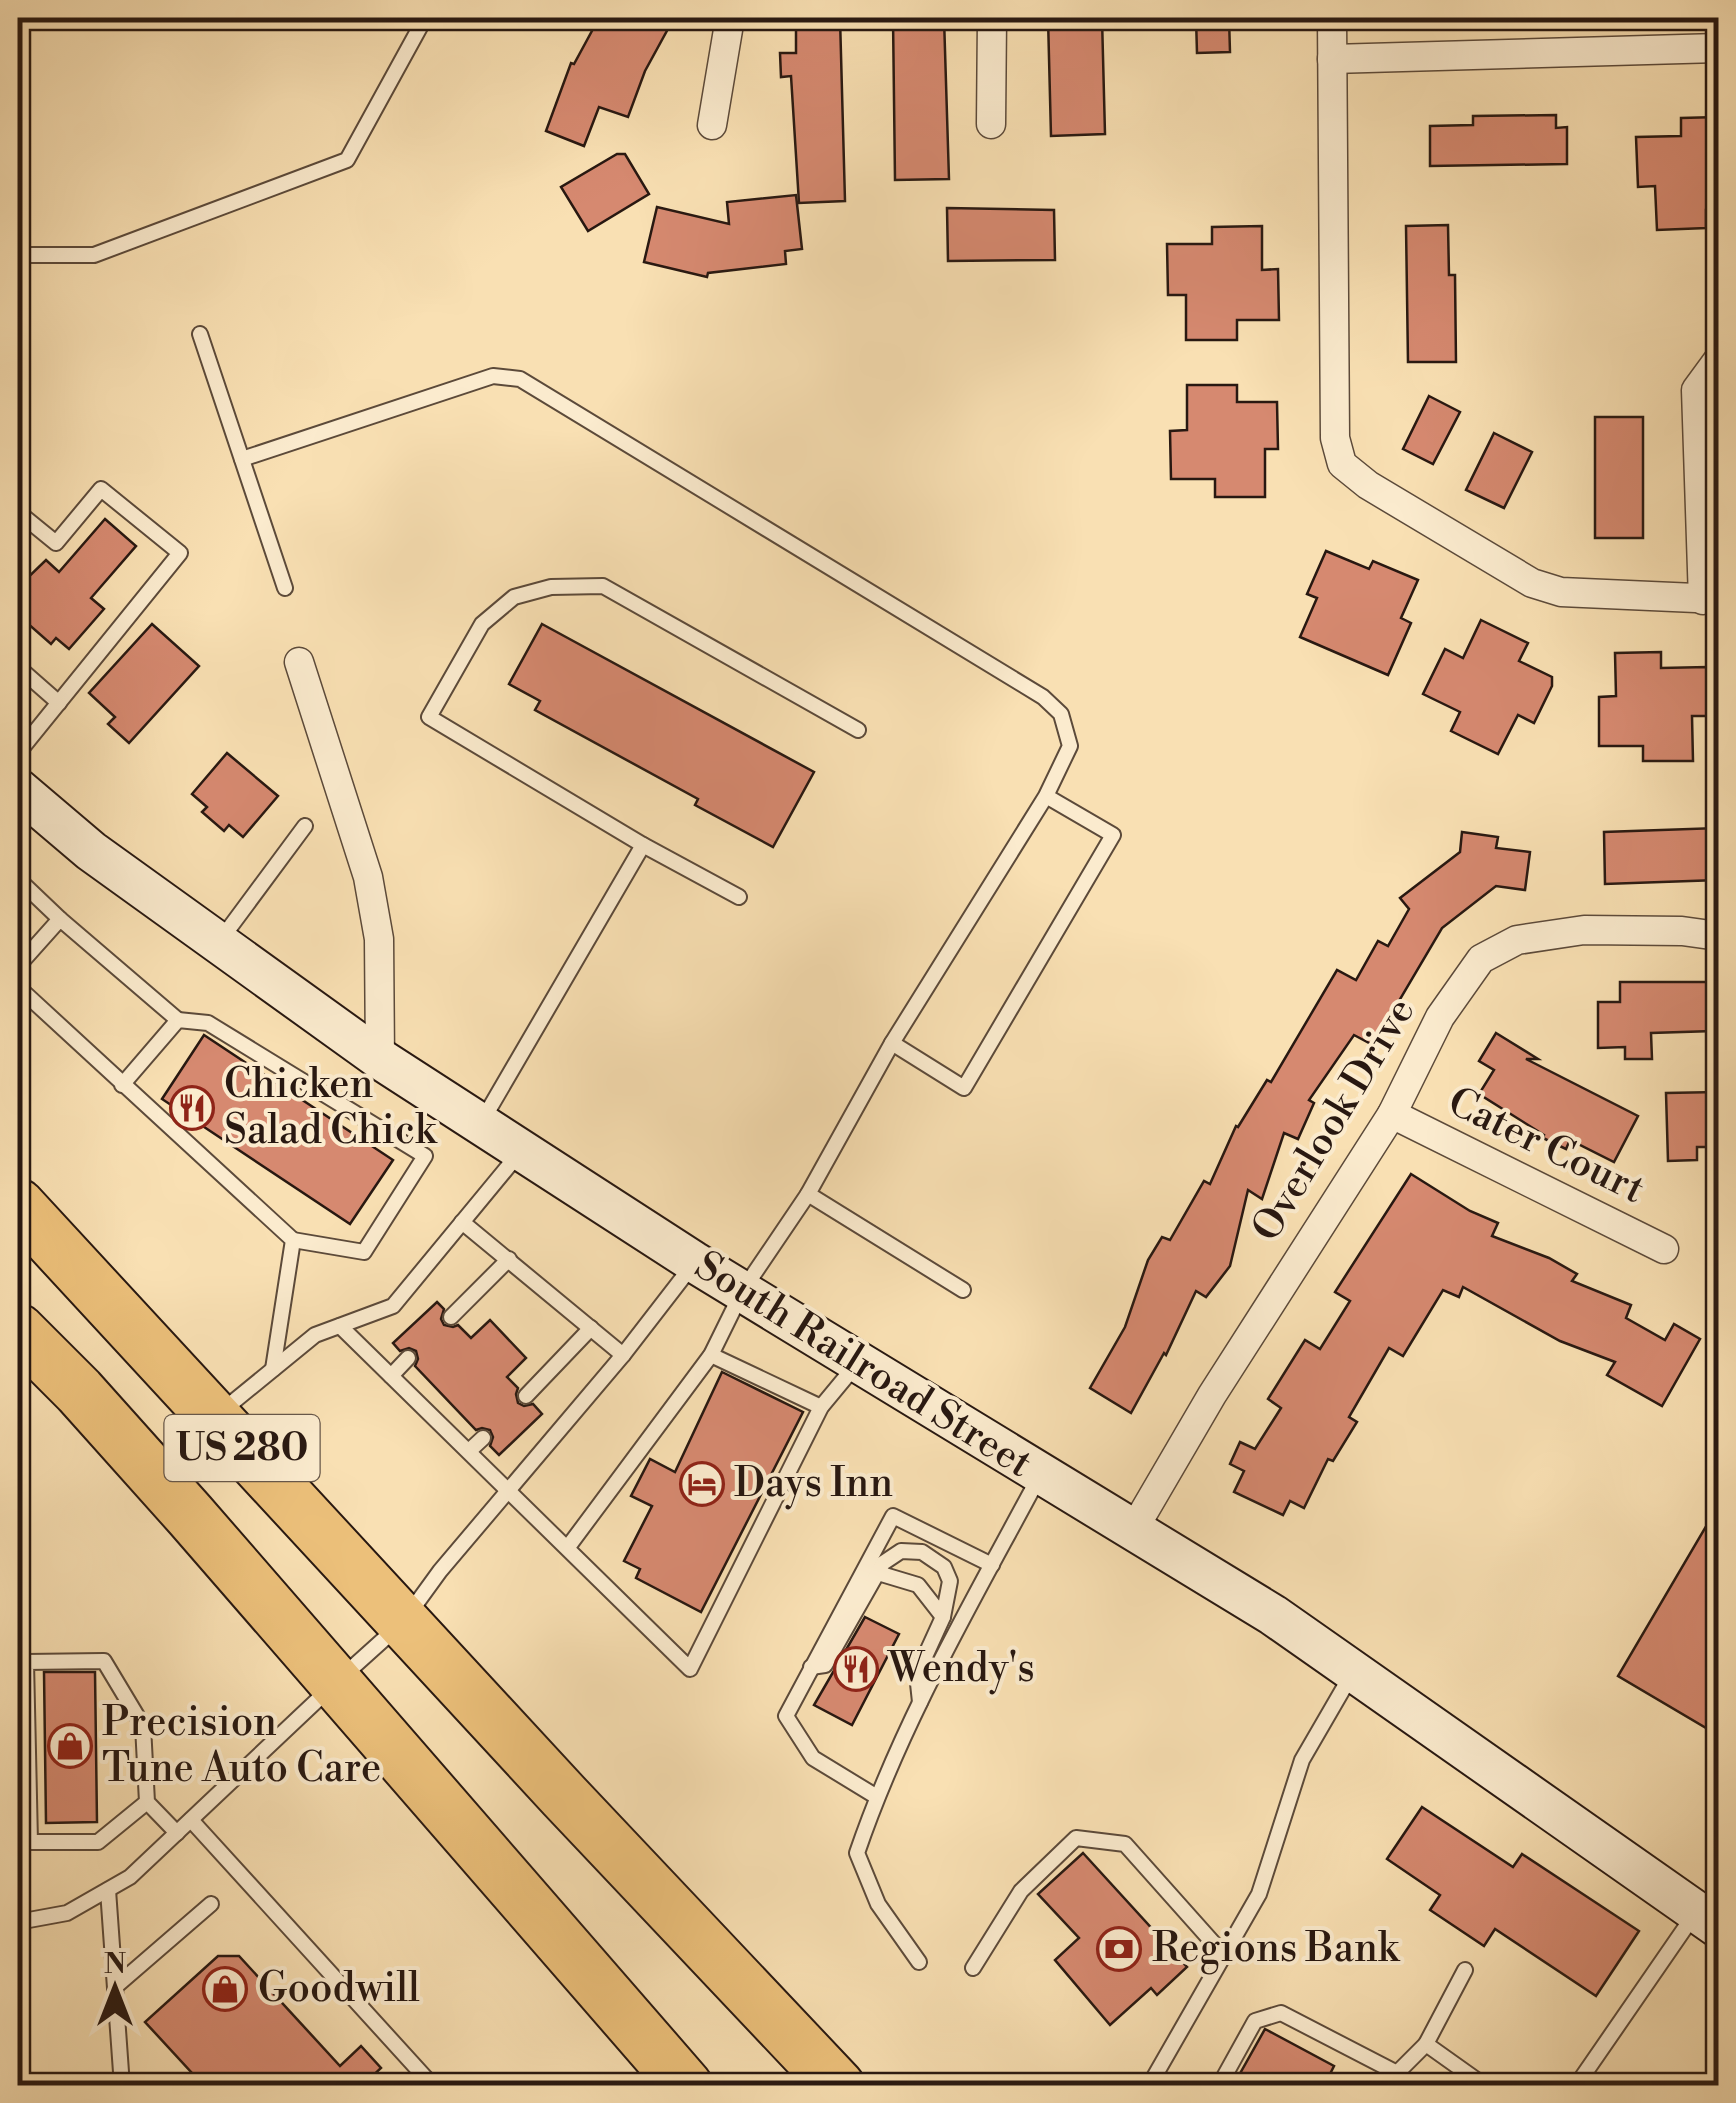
<svg xmlns="http://www.w3.org/2000/svg" width="1736" height="2103" font-family="'Libre Bodoni',serif">
	<style>
		.building { fill: #d68970; stroke: #281811; stroke-width: 2.5 }
		.lines { fill: none; stroke-linecap: round; stroke-linejoin: round }
		.lane-casing { stroke: #5c4a3a; stroke-width: 18 }
		.street-casing { stroke: #5c4a3a; stroke-width: 31 }
		.secondary-casing { stroke: #281811; stroke-width: 44 }
		.highway-casing { stroke: #281811; stroke-width: 56 }
		.lane { stroke: #fbebce; stroke-width: 14 }
		.street { stroke: #fbebce; stroke-width: 28 }
		.secondary { stroke: #fbebce; stroke-width: 40 }
		.highway { stroke: #ecc07a; stroke-width: 52 }
		.labels { text-anchor: middle; dominant-baseline: central; stroke-width: 8; stroke-linejoin: round; paint-order: stroke }
		.shield { fill: #fbebce; stroke: #67574a; stroke-width: 2.5 }
		.shield-label { font-size: 38px; font-weight: bold; fill: #281811 }
		.poi-label { font-size: 40px; fill: #281811; stroke: #fbebce; text-anchor: start }
		.street-label { font-size: 40px; fill: #281811; stroke: #fbebce }
	</style>
	<rect width="100%" height="100%" fill="#f9e0b3"/>
	<filter id="stains"><feTurbulence type="fractalNoise" baseFrequency=".002" numOctaves="4"/><feColorMatrix values="0 0 0 0 .2 0 0 0 0 .09 0 0 0 0 .02 0 0 0 .5 -.17"/></filter>
	<radialGradient id="worn" r=".72"><stop offset=".6" stop-color="#630" stop-opacity="0"/><stop offset="1" stop-color="#630" stop-opacity=".3"/></radialGradient>
	<g class="building">
		<path d="M599,18H651L669,27L645,71L628,117L599,107L584,146L546,131L571,63L574,64Z"/>
		<path d="M796,18H840L845,201L799,203L791,76L781,77L780,53H796Z"/>
		<path d="M893,18H944L949,179L895,180Z"/>
		<path d="M1048,18H1102L1105,134L1051,136Z"/>
		<path d="M1196,18H1229L1230,52L1197,53Z"/>
		<path d="M1556,115V128L1567,127V164L1430,166V126L1473,125V116Z"/>
		<path d="M1718,117V209L1706,210V228L1657,230L1655,186L1638,187L1636,137L1681,136V118Z"/>
		<path d="M617,154H625L649,194L588,231L561,187Z"/>
		<path d="M796,195L802,249L785,251L786,264L708,273L707,277L644,262L657,207L729,224L727,202Z"/>
		<path d="M947,208L1054,210L1055,260L948,261Z"/>
		<path d="M1448,225L1449,275H1455L1456,362H1408L1406,226Z"/>
		<path d="M1262,226V270L1278,269L1279,320H1237V340H1186V295H1168L1167,244H1212V227Z"/>
		<path d="M1187,385H1237V402H1277L1278,449H1265V497H1215V479H1171L1170,431L1187,430Z"/>
		<path d="M1429,396L1460,412L1433,464L1403,449Z"/>
		<rect x="1595" y="417" width="48" height="121"/>
		<path d="M1494,433L1532,452L1504,508L1466,490Z"/>
		<path d="M105,519L136,546L91,598L104,609L69,649L56,638L51,644L18,615V587L46,560L59,572Z"/>
		<path d="M1326,551L1369,569L1373,561L1418,580L1401,618L1411,623L1388,675L1300,637L1317,598L1307,594Z"/>
		<path d="M1481,620L1528,643L1519,661L1552,677V686L1534,723L1518,715L1498,754L1451,731L1460,712L1423,694L1445,649L1463,658Z"/>
		<path d="M152,624L199,666L129,743L108,724L115,717L89,693Z"/>
		<path d="M542,624L814,772L773,847L695,805L698,799L535,710L540,701L509,684Z"/>
		<path d="M1661,652V668L1707,667L1708,716H1692L1693,761H1643V746H1599V697L1616,696L1615,653Z"/>
		<path d="M227,753L278,796L243,837L229,825L224,831L202,812L207,807L192,794Z"/>
		<path d="M1718,828V880L1605,884L1604,832Z"/>
		<path d="M1462,832L1498,837L1496,848L1530,852L1525,890L1496,886L1442,928L1373,1045L1354,1035L1309,1100L1314,1103L1298,1139L1284,1133L1262,1199L1248,1190L1230,1266L1206,1297L1196,1291L1166,1355L1164,1353L1131,1413L1090,1388L1125,1327L1148,1260L1162,1237L1170,1240L1204,1181L1210,1184L1236,1126L1238,1127L1267,1080L1271,1082L1337,970L1356,980L1378,941L1388,946L1409,909L1400,898L1460,852Z"/>
		<path d="M1620,982H1712L1713,1031L1651,1033L1652,1059H1625V1047L1598,1048V1002H1620Z"/>
		<path d="M1496,1033L1538,1059H1526L1638,1116L1614,1162L1570,1140L1566,1149L1543,1138L1544,1135L1479,1094L1494,1070L1479,1061Z"/>
		<path d="M204,1035L393,1160L350,1224L162,1099Z"/>
		<path d="M1718,1092V1147H1697V1160L1668,1161L1666,1093Z"/>
		<path d="M1411,1174L1470,1211L1498,1223L1492,1236L1549,1258L1577,1274L1572,1281L1631,1305L1626,1318L1665,1340L1674,1324L1700,1339L1662,1406L1607,1375L1615,1362L1560,1341L1463,1287L1459,1297L1443,1290L1403,1356L1389,1348L1349,1417L1357,1422L1333,1461L1328,1459L1304,1508L1290,1501L1283,1515L1234,1492L1244,1471L1230,1464L1240,1442L1255,1449L1281,1408L1268,1399L1305,1340L1320,1349L1350,1301L1335,1292Z"/>
		<path d="M437,1302L444,1309L441,1319L444,1325L453,1327L458,1325L471,1338L490,1320L526,1358L507,1377L518,1388L516,1394L518,1403L524,1406L533,1404L542,1414L499,1455L490,1446L493,1437L490,1430L482,1428L476,1430L415,1366L418,1359L416,1351L409,1348L400,1351L393,1343Z"/>
		<path d="M722,1372L803,1412L701,1612L636,1578L640,1569L624,1561L652,1506L631,1496L650,1459L675,1472Z"/>
		<path d="M1718,1506V1735L1618,1676Z"/>
		<path d="M865,1617L899,1634L852,1725L814,1705Z"/>
		<path d="M44,1672H95L97,1822L46,1823Z"/>
		<path d="M1422,1807L1513,1867L1522,1854L1639,1931L1596,1996L1495,1929L1484,1946L1430,1910L1440,1895L1387,1859Z"/>
		<path d="M1083,1853L1187,1967L1157,1995L1151,1988L1110,2025L1055,1960L1079,1938L1038,1894Z"/>
		<path d="M218,1956H239L340,2066L361,2046L381,2068L362,2086H204L145,2022Z"/>
		<path d="M1265,2029L1334,2066L1324,2086H1233Z"/>
	</g>
	<g class="lines">
		<g class="lane-casing">
			<g id="lane">
				<path d="M18,255H94L347,160L425,18"/>
				<path d="M200,334L285,588"/>
				<path d="M242,459L493,376L520,379L1043,697L1061,714L1070,746L1046,796L1113,835L964,1088L892,1043L1046,796"/>
				<path d="M18,512L56,543L101,489L180,553L18,753"/>
				<path d="M18,667L59,703"/>
				<path d="M643,845L429,717L482,624L514,597L551,587L603,586L858,730"/>
				<path d="M18,879L60,919"/>
				<path d="M222,938L305,826"/>
				<path d="M18,966L60,919L178,1020"/>
				<path d="M18,987L293,1240L273,1369"/>
				<path d="M892,1043L808,1194L963,1290"/>
				<path d="M122,1085L178,1020L208,1023L425,1156L364,1252L293,1240"/>
				<path d="M481,1123L643,845L739,897"/>
				<path d="M462,1222L623,1355"/>
				<path d="M451,1317L509,1259"/>
				<path d="M340,1326L690,1669L821,1407L855,1366"/>
				<path d="M711,1355L821,1407"/>
				<path d="M391,1376L408,1358"/>
				<path d="M526,1396L591,1328"/>
				<path d="M222,1411L315,1335L393,1306L521,1151"/>
				<path d="M469,1451L483,1438"/>
				<path d="M568,1547L711,1355L743,1290L808,1194"/>
				<path d="M878,1573L918,1585L943,1617"/>
				<path d="M811,1667L825,1665L883,1563L901,1551L922,1552L944,1567L950,1581L943,1617L917,1674L920,1702"/>
				<path d="M343,1676L403,1622L440,1571L623,1355L691,1267"/>
				<path d="M877,1797L813,1758L786,1716L893,1516L992,1565"/>
				<path d="M147,1802L98,1842H30L26,1662L104,1661L143,1726L147,1802L177,1833"/>
				<path d="M191,1820L433,2086"/>
				<path d="M108,1890L122,2086"/>
				<path d="M18,1922L67,1913L130,1877L327,1691"/>
				<path d="M919,1962L878,1904L857,1853C902,1721 974,1599 1039,1477"/>
				<path d="M973,1968L1021,1891L1076,1838L1125,1844L1224,1955"/>
				<path d="M1465,1970L1426,2044L1485,2086"/>
				<path d="M115,1987L211,1904"/>
				<path d="M1149,2086L1259,1894L1302,1760L1353,1672"/>
				<path d="M1219,2086L1255,2021L1281,2013L1397,2073"/>
				<path d="M1390,2086L1397,2073L1426,2044"/>
				<path d="M1576,2086L1696,1912"/>
			</g>
		</g>
		<g class="street-casing">
			<g id="street">
				<path d="M1332,18L1335,438L1342,464L1368,485L1532,583L1561,592L1718,599"/>
				<path d="M1332,59L1718,48"/>
				<path d="M991,124L992,18"/>
				<path d="M712,125L730,18"/>
				<path d="M1703,600L1696,390L1718,360"/>
				<path d="M299,662L368,877L379,939L380,1059"/>
				<path d="M1392,1114L1664,1249"/>
				<path d="M1132,1532L1212,1395L1392,1114L1440,1017L1481,959L1517,940L1584,930L1682,931L1718,936"/>
			</g>
		</g>
		<g class="secondary-casing">
			<path id="secondary" d="M18,789L91,851L380,1059L694,1262L1273,1615L1718,1927"/>
		</g>
		<g class="highway-casing">
			<g id="highway">
				<path d="M18,1205L564,1796L838,2086"/>
				<path d="M18,1330L79,1391L190,1515L686,2086"/>
			</g>
		</g>
		<use href="#lane" class="lane"/>
		<use href="#street" class="street"/>
		<use href="#secondary" class="secondary"/>
		<use href="#highway" class="highway"/>
	</g>
	<defs>
		<g id="restaurant-ring" transform="scale(2.25)"><circle r="9.5" fill="#fbebce" stroke="#8f2418" stroke-width="1.5"/><path d="M-5-6h1v4h1v-4h1v4h1v-4h1v5L-1.5 .5V6h-2V.5L-5-1ZM5-6V6H3V1.5H1.5Q1.5-4 5-6Z" fill="#8f2418"/></g>
		<g id="hotel-ring" transform="scale(2.25)"><circle r="9.5" fill="#fbebce" stroke="#8f2418" stroke-width="1.5"/><path d="M-6-4.5h1.5V1H6V5H4.5V3h-9V5H-6ZM-4 0a1.8 1.8 0 1 1 3.6 0ZM.5 0V-2.5h3Q6-2.5 6 0Z" fill="#8f2418"/></g>
		<g id="shop-ring" transform="scale(2.25)"><circle r="9.5" fill="#fbebce" stroke="#8f2418" stroke-width="1.5"/><path d="M-5-2.5h2.3a2.7 3.5 0 0 1 5.4 0H5L5.5 6h-11ZM-1.5-2.5h3a1.5 2.3 0 0 0-3 0Z" fill="#8f2418"/></g>
		<g id="bank-ring" transform="scale(2.25)"><circle r="9.5" fill="#fbebce" stroke="#8f2418" stroke-width="1.5"/><path d="M-6-4H6V4H-6ZM0-2.3a2.3 2.3 0 1 0 0 4.6a2.3 2.3 0 1 0 0-4.6Z" fill="#8f2418"/></g>
	</defs>
	<g fill-rule="evenodd">
		<use href="#restaurant-ring" x="192" y="1108"/>
		<use href="#hotel-ring" x="702" y="1484"/>
		<use href="#restaurant-ring" x="856" y="1669"/>
		<use href="#shop-ring" x="70" y="1746"/>
		<use href="#bank-ring" x="1119" y="1949"/>
		<use href="#shop-ring" x="225" y="1989"/>
	</g>
	<g class="labels">
		<rect class="shield" x="164.5" y="1415" width="155" height="66" rx="8"/>
		<g class="shield-label">
			<text x="242" y="1448">US 280</text>
		</g>
		<g class="poi-label">
			<text x="224" y="1085">Chicken<tspan x="224" dy="46">Salad Chick</tspan></text>
			<text x="734" y="1484">Days Inn</text>
			<text x="888" y="1669">Wendy's</text>
			<text x="102" y="1723">Precision<tspan x="102" dy="46">Tune Auto Care</tspan></text>
			<text x="1152" y="1949">Regions Bank</text>
			<text x="258" y="1989">Goodwill</text>
		</g>
		<g class="street-label">
			<text transform="translate(1334 1120) rotate(-59)">Overlook Drive</text>
			<text transform="translate(1546 1146) rotate(26)">Cater Court</text>
			<text transform="translate(863 1365) rotate(32)">South Railroad Street</text>
		</g>
	</g>
	<rect width="1736" height="2103" fill="none" stroke="#f9e0b3" stroke-width="60"/>
	<rect x="20" y="20" width="1696" height="2063" fill="none" stroke="#281811" stroke-width="5"/>
	<rect x="30" y="30" width="1676" height="2043" fill="none" stroke="#281811" stroke-width="2.5"/>
	<g transform="translate(115 1988)" stroke="#fbebce" stroke-width="8" paint-order="stroke">
	<path d="M0-8L18 38L0 25L-18 38Z" fill="#281811"/>
	<text y="-15" font-size="28" font-weight="bold" text-anchor="middle" fill="#281811">N</text>
	</g>
	<rect width="100%" height="100%" filter="url(#stains)"/>
	<rect width="100%" height="100%" fill="url(#worn)"/>
</svg>
